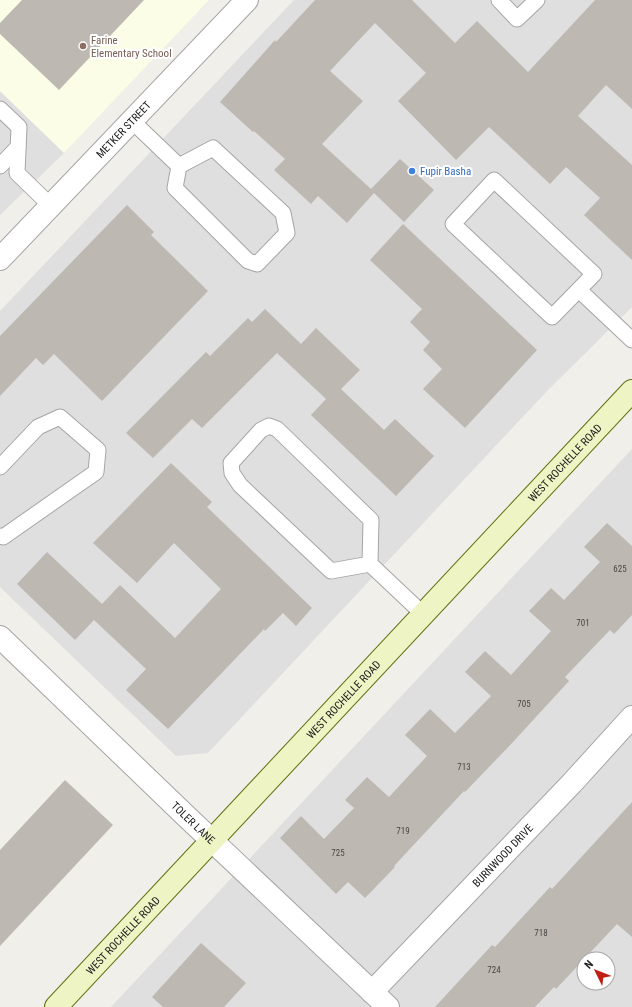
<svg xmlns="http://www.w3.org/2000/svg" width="632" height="1007" font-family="'Roboto Condensed',sans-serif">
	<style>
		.residential { fill: #dfdfdf; fill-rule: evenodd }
		.education { fill: #fbfde6 }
		.building { fill: #beb8b2 }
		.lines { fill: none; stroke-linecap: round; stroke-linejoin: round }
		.lane-casing { stroke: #a5a5a5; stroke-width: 17 }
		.street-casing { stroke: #a5a5a5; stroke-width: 24 }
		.secondary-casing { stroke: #5f7110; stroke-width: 24 }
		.lane { stroke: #fff; stroke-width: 15 }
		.street { stroke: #fff; stroke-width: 22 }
		.secondary { stroke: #eef4c3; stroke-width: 22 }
		.education-dot { fill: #8d6e63; stroke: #fff; stroke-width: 1.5 }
		.shop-dot { fill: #3f7fe0; stroke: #fff; stroke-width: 1.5 }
		.labels { text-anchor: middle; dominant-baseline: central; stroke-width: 4; stroke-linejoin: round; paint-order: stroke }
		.number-label { font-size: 9px; fill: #484745 }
		.education-label { font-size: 11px; fill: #785e54; stroke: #fff; text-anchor: start }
		.street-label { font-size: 11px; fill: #212121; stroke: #fff }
		.shop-label { font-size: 11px; fill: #366cbe; stroke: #fff; text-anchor: start }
	</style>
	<rect width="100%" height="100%" fill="#f1efe9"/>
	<g class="residential">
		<path d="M294,0H632V307L548,390L208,753L176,756L0,587V311Z"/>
		<path d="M0,91L64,153L0,215Z"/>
		<path d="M632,449V1007H111ZM584,959H608V983H584Z"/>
	</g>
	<path class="education" d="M0,0H209L64,153L0,91Z"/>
	<g class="building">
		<path d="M22,0H144L59,90L0,34V23Z"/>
		<path d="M315,0H412L455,43L477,21L528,72L595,0H632V109L606,85L578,116L632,165V260L584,215L600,198L566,167L550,184L489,127L456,160L398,101L426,73L375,23L330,71L363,101L322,144L371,189L400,159L434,190L404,222L374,193L347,223L318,196L311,204L274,170L285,159L254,131L253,132L220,102L275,40L276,42Z"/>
		<path d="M127,205L154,232L151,235L208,291L102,401L54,354L43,365L36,358L0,396V336Z"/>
		<path d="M403,224L537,350L465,428L423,389L442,369L423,350L430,342L410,322L422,309L370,260Z"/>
		<path d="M265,309L301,344L316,328L360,370L341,389L384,430L395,419L434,456L396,496L311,415L326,399L277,353L202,428L192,419L153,458L126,433L206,352L210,356L248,318L252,322Z"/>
		<path d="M171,463L212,502L207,507L312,608L296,626L283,613L265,631L264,629L168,729L126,690L146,669L94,620L75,640L17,584L47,552L102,604L120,585L175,638L221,589L174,543L137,583L93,543Z"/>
		<path d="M607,523L632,546V615L614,634L610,630L565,677L569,681L513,742L465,792L464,791L394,866L395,867L365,898L348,882L336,894L280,838L301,816L324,839L354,808L345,800L367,777L389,797L427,756L405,735L430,709L455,733L491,696L465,672L485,651L511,675L551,631L529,611L551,588L564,600L600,562L584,547Z"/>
		<path d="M65,780L113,825L0,946V850Z"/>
		<path d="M632,802V937L617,924L556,989L554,987L535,1007H435L492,945L495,947L550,887L552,889Z"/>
		<path d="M201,943L246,983L224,1007H163L152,997Z"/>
	</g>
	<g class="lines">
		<g class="lane-casing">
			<g id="lane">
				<path d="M499,0L517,19L537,0"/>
				<path d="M0,109L19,127L17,173L51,206"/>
				<path d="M132,121L179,166L175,188L248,261L257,264L287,233L283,213L213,148L179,166"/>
				<path d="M0,166L18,147"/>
				<path d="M494,180L594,274L552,317L453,224Z"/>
				<path d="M579,290L632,340"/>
				<path d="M0,467L38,427L60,417L98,450L96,472L3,537L0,536"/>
				<path d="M370,564L331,571L240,485L232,473L231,463L261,430L269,426L277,429L371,520L370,564L423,614"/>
			</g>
		</g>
		<g class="street-casing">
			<g id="street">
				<path id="s1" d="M0,259L247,0"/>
				<path id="s2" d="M0,637L187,817L388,1007"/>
				<path id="s3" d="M372,992L572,783L632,717"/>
			</g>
		</g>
		<g class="secondary-casing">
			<g id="secondary">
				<path id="s4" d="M56,1007L632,391"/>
			</g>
		</g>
		<use href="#lane" class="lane"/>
		<use href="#street" class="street"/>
		<use href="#secondary" class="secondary"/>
	</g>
	<circle class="education-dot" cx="83" cy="46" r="4"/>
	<circle class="shop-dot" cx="412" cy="171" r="4"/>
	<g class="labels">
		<g class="number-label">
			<text x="620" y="569">625</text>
			<text x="583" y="623">701</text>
			<text x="524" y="704">705</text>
			<text x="464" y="767">713</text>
			<text x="403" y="831">719</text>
			<text x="338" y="853">725</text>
			<text x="541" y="933">718</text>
			<text x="494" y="970">724</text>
		</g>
		<g class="education-label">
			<text x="91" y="40">Farine<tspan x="91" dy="13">Elementary School</tspan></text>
		</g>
		<g class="street-label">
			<text stroke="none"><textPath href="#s1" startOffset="179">METKER STREET</textPath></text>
			<text stroke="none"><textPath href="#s4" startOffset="745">WEST ROCHELLE ROAD</textPath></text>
			<text stroke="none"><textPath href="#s4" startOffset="421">WEST ROCHELLE ROAD</textPath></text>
			<text stroke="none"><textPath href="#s2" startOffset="268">TOLER LANE</textPath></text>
			<text stroke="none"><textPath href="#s3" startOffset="189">BURNWOOD DRIVE</textPath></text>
			<text stroke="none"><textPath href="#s4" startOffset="98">WEST ROCHELLE ROAD</textPath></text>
		</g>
		<g class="shop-label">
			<text x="420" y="171">Fupir Basha</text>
		</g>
	</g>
	<g transform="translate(596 971) rotate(313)"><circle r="19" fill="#ffffff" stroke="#a6a6a6"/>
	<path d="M0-3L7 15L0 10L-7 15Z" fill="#bf2013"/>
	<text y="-6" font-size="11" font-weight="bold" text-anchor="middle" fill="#212121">N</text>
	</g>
</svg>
